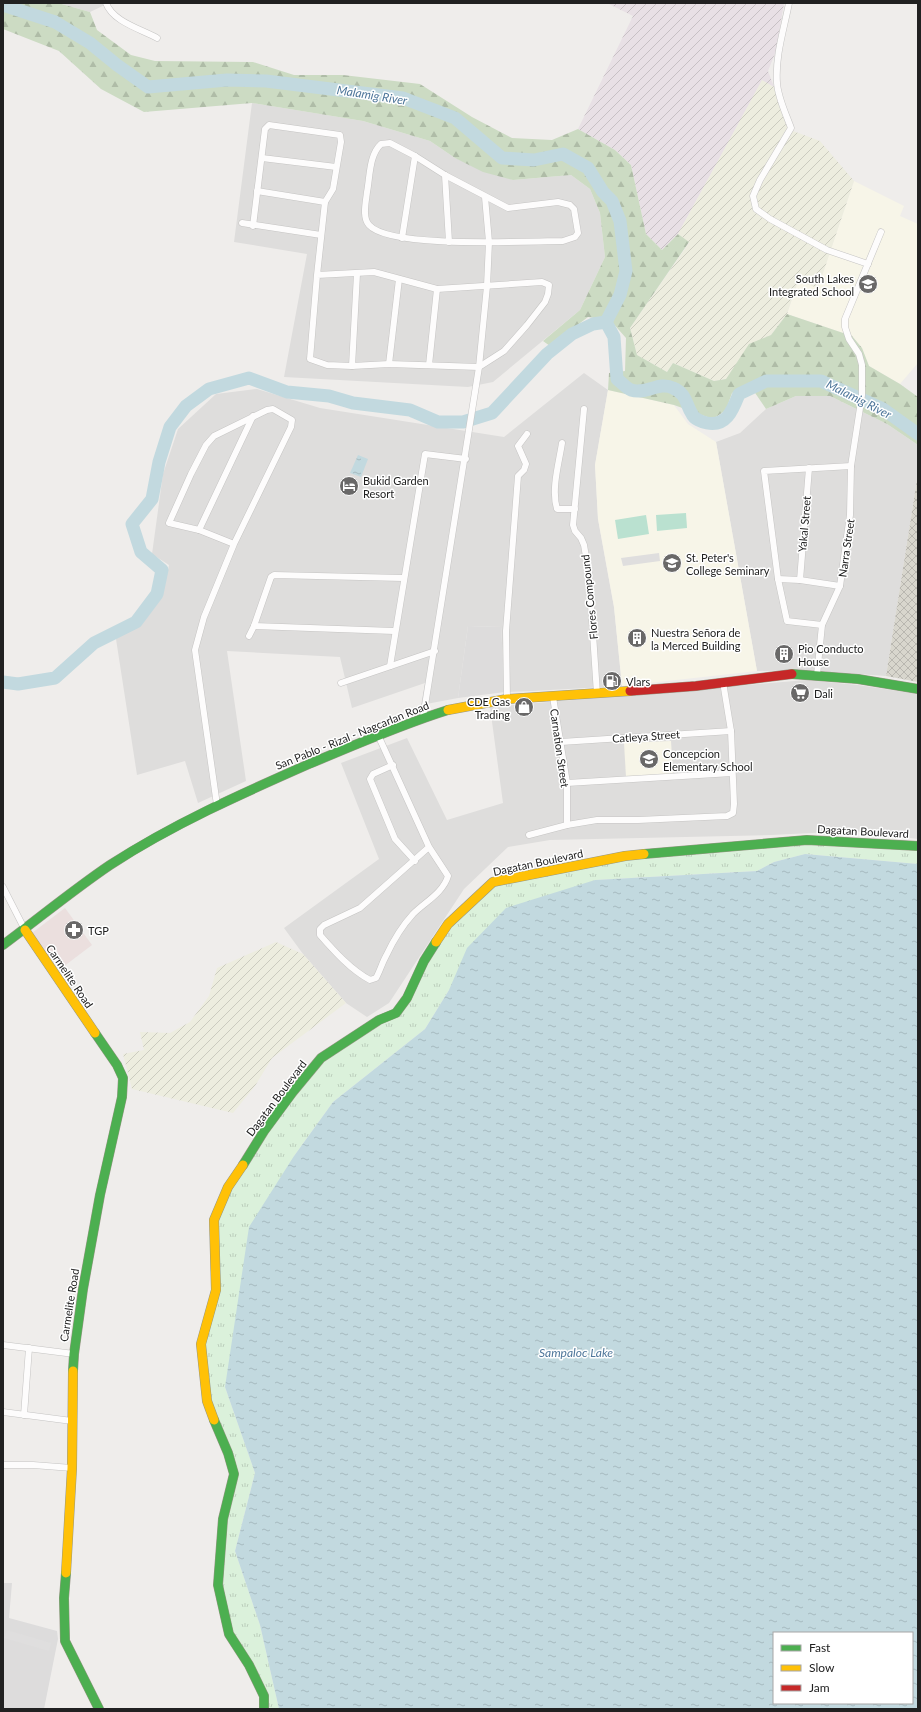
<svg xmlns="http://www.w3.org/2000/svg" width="921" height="1712" font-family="Lato,sans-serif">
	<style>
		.residential { fill: #dedddc }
		.commercial { fill: #ebdfde }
		.industrial { fill: url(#industrial-furrows) }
		.education { fill: #f7f5e8 }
		.religious { fill: #dddcdc }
		.construction { fill: url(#construction-cross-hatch) }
		.farmland { fill: url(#farmland-furrows) }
		.forest { fill: url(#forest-firs) }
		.park { fill: url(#park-tufts) }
		.pitch { fill: #bae1d0 }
		.parking { fill: #dfdede }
		.water { fill: url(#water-ripples); fill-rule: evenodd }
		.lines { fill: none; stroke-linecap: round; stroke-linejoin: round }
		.river { stroke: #c2d9df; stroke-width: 13 }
		.street-casing { stroke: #c5c4c3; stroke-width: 7 }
		.fast-casing { stroke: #969784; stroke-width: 10 }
		.slow-casing { stroke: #969784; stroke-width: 10 }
		.jam-casing { stroke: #969784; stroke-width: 10 }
		.street { stroke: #fdfcfc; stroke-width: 6 }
		.fast { stroke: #4caf50; stroke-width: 9 }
		.slow { stroke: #ffc107; stroke-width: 9 }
		.jam { stroke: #c62828; stroke-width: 9 }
		.labels { text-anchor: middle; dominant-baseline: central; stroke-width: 3; stroke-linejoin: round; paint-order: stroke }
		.poi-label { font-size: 11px; fill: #212121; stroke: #fff; text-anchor: start }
		.street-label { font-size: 11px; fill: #212121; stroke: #fff }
		.water-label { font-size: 12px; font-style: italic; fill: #4e769a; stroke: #fff }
	</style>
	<defs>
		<pattern id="industrial-furrows" width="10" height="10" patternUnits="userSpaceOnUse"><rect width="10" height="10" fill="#e8e0e5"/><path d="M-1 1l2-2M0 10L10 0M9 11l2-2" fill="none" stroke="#c7c0c4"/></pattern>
		<pattern id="construction-cross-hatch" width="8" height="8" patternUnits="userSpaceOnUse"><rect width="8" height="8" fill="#d8d6cd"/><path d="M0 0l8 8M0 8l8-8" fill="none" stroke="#b9b7b0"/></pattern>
		<pattern id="farmland-furrows" width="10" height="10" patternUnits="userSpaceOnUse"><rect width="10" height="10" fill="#ededdf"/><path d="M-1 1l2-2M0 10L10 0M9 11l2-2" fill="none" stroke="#cbcbbf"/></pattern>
		<pattern id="forest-firs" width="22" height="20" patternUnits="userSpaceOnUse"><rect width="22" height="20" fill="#ccdbc3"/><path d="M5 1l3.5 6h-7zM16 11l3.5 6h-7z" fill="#afbca7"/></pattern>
		<pattern id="park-tufts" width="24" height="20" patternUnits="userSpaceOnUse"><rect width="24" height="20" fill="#dbf1db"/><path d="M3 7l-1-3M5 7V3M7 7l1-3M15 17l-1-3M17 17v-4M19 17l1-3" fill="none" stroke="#bccebc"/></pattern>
		<pattern id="water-ripples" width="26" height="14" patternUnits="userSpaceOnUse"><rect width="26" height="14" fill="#c2d9df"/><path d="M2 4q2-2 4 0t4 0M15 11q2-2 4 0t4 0" fill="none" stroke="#a6babf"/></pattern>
	</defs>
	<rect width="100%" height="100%" fill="#efedeb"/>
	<g class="residential">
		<path d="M58,3H109L90,12Z"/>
		<path d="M252,103L363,121L430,141L455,158L513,180L571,175L590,189L600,213L605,257L580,310L493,382L468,387L284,377L307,254L234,242Z"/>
		<path d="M584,373L608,390L595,465L598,519L614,607L622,686L532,691L505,692L501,627L468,626L458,698L421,705L425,683L352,708L340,657L227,651L246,781L198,803L185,761L137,775L116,639L144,621L162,597L169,565L152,554L163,474L178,429L216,394L257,389L320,408L504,437Z"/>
		<path d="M796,396H830L887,424L918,445V473L886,676L802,670L757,671L716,442L740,433L766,409Z"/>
		<path d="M806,680L858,685L918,694V839L854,831L771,835L550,840L508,847L464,889L389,1003L367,1017L346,1003L303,954L284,928L379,859L341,763L407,738L447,820L503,803L490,707Z"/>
	</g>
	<path class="commercial" d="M65,908L92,945L59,970L32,933Z"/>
	<path class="industrial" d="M607,3H784L776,51L768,71L774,87L762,81L678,234L662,250L646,234L631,165L615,150L578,129L633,16Z"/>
	<g class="education">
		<path d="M854,181L904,206L900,216L918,224V363L900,384L869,366L862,348L852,336L787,314L798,281L818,287Z"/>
		<path d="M608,390L674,405L688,424L716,442L757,671L622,686L614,607L598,519L595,465Z"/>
		<path d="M671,741L673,774L626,777L624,743Z"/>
	</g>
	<g class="religious">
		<path d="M468,626L501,627L505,692L458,698Z"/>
		<path d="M3,1583H12L9,1618L57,1631L58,1639L44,1709H3Z"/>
	</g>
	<path class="construction" d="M918,473V682L886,676Z"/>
	<g class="farmland">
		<path d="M762,80L774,87L786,125L793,131L820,141L854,181L818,288L798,281L787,314L771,335L749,345L726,379L714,381L673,363L667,372L637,355L630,328L689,243L678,234Z"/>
		<path d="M276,942L303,954L346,1003L272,1058L255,1086L233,1113L132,1089L123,1054L144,1050L140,1032L170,1033L190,1022L209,996L217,968Z"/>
	</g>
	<path class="forest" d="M3,3H58L90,12L97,30L131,55L155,61L253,62L294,75H343L420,84L472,117L512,138L552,140L578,129L615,150L631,165L646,234L662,250L678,234L689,242L630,328L637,355L667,372L673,363L714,381L726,379L749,344L771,335L787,314L852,336L862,348L869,366L900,384L918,397V445L887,424L830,396H796L766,409L749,384L732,393L726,410L713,419L674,405L608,390L609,373L625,371L626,338L611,321L588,317L550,346L543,341L580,310L605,257L600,213L590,189L571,175L513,180L483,172L455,158L430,141L363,121L252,103L144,112L101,89L59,51L3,29Z"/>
	<path class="park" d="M807,840L918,846V864L805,854L774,862L757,871L595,880L449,990L425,1029L333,1102L294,1156L225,1387L255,1473L235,1551L260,1625L279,1709H264V1696L229,1634L218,1585L234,1474L216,1426L201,1344L216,1290L214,1220L228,1187L321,1058L396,1013L448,924L493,882L625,856Z"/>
	<g class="pitch">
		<path d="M686,513L687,528L657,531L656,515Z"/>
		<path d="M646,515L649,534L618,539L615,520Z"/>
	</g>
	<g class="parking">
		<path d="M659,553L660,561L623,566L621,558Z"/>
		<path d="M7,1630L51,1643L49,1651L4,1638Z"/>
	</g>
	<g class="water">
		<path d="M358,455L368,459L361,477L350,473Z"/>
		<path d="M805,854L918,864V1709H279L260,1625L235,1551L255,1473L225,1387L249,1227L294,1156L333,1102L425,1029L449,990L467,948L506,908L595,880L757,871L774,862ZM774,1633H912V1703H774Z"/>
	</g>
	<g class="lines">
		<g class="river">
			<path d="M3,5L55,22L90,43L117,65L148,87L227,80L266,81L403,98L455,118L502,158L534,160L563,154L588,168L603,192L612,201L620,221L626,271L620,295L606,322"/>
			<path d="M606,322L614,337L617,379C621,382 626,388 631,390C646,395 659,381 673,388C687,394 685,403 692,414C694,419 702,422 707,423C727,427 733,409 739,394L766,381H821L883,409L918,434"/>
			<path d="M3,682L18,684L55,678L94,643L136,622L157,594L162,570L141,552L132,524L152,499L159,462L170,427L186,406L209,389L249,378L287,392L329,396L353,403L410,410L438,422H463L492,413L547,354L572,334L593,324L606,322"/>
		</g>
		<g class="street-casing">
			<g id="street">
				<path d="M106,3C113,22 141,29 157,38"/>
				<path d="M789,3C784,29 775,56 777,83C778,98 786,114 791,128L760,180L753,196L756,209L770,219L827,250L868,264"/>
				<path d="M390,143L415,156L445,175L508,208L558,202L570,205L574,209L578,233L575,237L563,241C528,241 390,249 369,225C362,217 366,202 367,192C370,177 369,155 381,144Z"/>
				<path d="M262,158L336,167"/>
				<path d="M445,175L449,242"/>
				<path d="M257,191L325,202"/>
				<path d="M242,223L321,235"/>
				<path d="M253,226L265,129L269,125L340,135L341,142L333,189L325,202L317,275L310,359L327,365L352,366L389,364L479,367L504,351L527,325L545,302L548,294L549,285L542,282L437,289L374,272L317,275"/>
				<path d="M402,238L415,156"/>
				<path d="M389,364L399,279"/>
				<path d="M429,365L437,289"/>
				<path d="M352,366L357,274"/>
				<path d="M584,409L573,525L575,531L581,538L584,545L589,574L597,694"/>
				<path d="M562,443C559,463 551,489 557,509H575"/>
				<path d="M199,530L253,416"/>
				<path d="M778,579L800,580L840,586"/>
				<path d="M800,580L809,468"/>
				<path d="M822,625L787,621L778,579L764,471L851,466"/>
				<path d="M254,626L394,631"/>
				<path d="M249,636L254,626L271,577L274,575L403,578"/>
				<path d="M390,666L425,454L466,459"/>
				<path d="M817,675L822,625L840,586L850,515L851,466L862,395V365L859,354L849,339L845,327V319L881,232"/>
				<path d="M341,683L435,651"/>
				<path d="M553,697L567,783V825"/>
				<path d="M507,699L506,631L518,476L524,470L526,464L518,446L527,434"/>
				<path d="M423,718L479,367L487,286L489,242L485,197"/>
				<path d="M378,735L429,847L448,876C443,893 425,902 413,914C402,926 393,941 386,956C382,963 380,971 376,978L370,980C351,970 334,951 320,935V929L324,925L360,908L429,847"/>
				<path d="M561,742L731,731"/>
				<path d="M393,765L373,774L370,779L395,839L415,861"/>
				<path d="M567,783L732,773"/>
				<path d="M217,805L195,650L204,617L234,544L291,427L292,420L273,409L267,410L214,436L206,445L191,474L169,523L199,530L234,544"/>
				<path d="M529,835L567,825L597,820H638L727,816L733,813L734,804L731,731L723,682"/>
				<path d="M3,887L25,930"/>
				<path d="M3,1345L74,1354"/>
				<path d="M3,1412L72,1421"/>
				<path d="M24,1415L29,1348"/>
				<path d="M3,1465H33L72,1468"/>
			</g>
		</g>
		<g class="fast-casing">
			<g id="fast">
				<path d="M792,674L858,679L918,689"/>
				<path d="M644,854L807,840L918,846"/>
				<path d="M3,945C38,919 73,890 110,865C173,824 241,794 309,764C355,745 400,725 448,710"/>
				<path d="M243,1165L264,1131L292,1093L321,1058L379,1020L396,1013L407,998L424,961L436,942"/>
				<path d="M73,1371L74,1354L83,1289L100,1195L122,1097L123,1078L117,1065L95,1033"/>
				<path d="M214,1420L228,1453L234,1474L223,1519L218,1585L229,1634L249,1665L264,1696V1709"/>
				<path d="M66,1573L64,1598L65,1641L99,1709"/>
			</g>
		</g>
		<g class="slow-casing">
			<g id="slow">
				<path d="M448,710L507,699L630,691"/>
				<path d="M25,930L95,1033"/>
				<path d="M436,942L448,924L493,882L625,856L644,854"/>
				<path d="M214,1420L207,1401L201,1344L216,1290L214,1220L228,1187L243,1165"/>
				<path d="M66,1573L72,1468L73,1371"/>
			</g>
		</g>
		<g class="jam-casing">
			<path id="jam" d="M630,691L696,686L792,674"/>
		</g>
		<use href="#street" class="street"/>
		<use href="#fast" class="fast"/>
		<use href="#slow" class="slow"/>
		<use href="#jam" class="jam"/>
	</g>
	<defs>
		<g id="school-disc" transform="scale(1)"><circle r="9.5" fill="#696868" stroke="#fff"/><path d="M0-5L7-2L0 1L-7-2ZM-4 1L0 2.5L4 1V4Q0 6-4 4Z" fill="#fff"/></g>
		<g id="hotel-disc" transform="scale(1)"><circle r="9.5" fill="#696868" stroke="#fff"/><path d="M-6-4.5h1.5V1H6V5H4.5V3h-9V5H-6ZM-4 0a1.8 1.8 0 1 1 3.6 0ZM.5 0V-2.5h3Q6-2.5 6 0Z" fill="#fff"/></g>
		<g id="university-disc" transform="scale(1)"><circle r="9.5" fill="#696868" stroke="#fff"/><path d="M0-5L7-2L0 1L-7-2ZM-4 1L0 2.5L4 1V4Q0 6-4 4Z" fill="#fff"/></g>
		<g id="building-disc" transform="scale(1)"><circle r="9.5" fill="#696868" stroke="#fff"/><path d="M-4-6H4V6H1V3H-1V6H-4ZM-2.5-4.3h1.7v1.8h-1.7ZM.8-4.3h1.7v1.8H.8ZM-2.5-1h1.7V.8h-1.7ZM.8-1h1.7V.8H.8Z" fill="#fff"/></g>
		<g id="fuel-disc" transform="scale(1)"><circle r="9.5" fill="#696868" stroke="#fff"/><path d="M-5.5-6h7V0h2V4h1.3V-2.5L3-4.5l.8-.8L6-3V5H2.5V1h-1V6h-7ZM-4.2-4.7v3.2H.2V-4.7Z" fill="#fff"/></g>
		<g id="supermarket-disc" transform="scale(1)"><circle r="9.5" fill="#696868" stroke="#fff"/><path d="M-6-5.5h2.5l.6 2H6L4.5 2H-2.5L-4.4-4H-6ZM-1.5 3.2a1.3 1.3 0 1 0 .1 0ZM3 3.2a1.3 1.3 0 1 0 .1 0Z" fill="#fff"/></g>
		<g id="shop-disc" transform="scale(1)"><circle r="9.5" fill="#696868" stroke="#fff"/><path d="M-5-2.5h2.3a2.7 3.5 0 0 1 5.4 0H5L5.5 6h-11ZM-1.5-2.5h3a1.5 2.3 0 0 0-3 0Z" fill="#fff"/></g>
		<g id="pharmacy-disc" transform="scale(1)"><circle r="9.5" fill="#696868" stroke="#fff"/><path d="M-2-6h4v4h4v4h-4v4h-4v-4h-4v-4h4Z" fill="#fff"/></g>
	</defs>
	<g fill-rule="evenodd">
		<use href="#school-disc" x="868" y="284"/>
		<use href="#hotel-disc" x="349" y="486"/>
		<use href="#university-disc" x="672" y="563"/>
		<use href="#building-disc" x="637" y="638"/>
		<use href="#building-disc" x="784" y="654"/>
		<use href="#fuel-disc" x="612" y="681"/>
		<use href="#supermarket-disc" x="800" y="693"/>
		<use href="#shop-disc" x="524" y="707"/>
		<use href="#school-disc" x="649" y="759"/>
		<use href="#pharmacy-disc" x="74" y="930"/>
	</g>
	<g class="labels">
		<g class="poi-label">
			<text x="854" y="278" text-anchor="end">South Lakes<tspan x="854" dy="13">Integrated School</tspan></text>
			<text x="363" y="480">Bukid Garden<tspan x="363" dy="13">Resort</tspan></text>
			<text x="686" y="557">St. Peter's<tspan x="686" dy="13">College Seminary</tspan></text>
			<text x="651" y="632">Nuestra Señora de<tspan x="651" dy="13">la Merced Building</tspan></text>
			<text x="798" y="648">Pio Conducto<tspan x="798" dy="13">House</tspan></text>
			<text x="626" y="681">Vlars</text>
			<text x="814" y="693">Dali</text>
			<text x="510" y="701" text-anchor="end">CDE Gas<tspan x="510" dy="13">Trading</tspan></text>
			<text x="663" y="753">Concepcion<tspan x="663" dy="13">Elementary School</tspan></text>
			<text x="88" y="930">TGP</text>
		</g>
		<g class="street-label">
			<text transform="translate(804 524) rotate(-85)">Yakal Street</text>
			<text transform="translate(846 548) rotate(-82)">Narra Street</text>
			<text transform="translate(589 597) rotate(-96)">Flores Compound</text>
			<text transform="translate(352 735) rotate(-22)">San Pablo - Rizal - Nagcarlan Road</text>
			<text transform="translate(646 736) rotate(-4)">Catleya Street</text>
			<text transform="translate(560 748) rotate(82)">Carnation Street</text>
			<text transform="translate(863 831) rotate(3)">Dagatan Boulevard</text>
			<text transform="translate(538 862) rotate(-12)">Dagatan Boulevard</text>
			<text transform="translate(70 976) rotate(56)">Carmelite Road</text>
			<text transform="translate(276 1098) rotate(-53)">Dagatan Boulevard</text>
			<text transform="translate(69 1305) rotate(-81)">Carmelite Road</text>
		</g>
		<g class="water-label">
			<text transform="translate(372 95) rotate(9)">Malamig River</text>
			<text transform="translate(859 399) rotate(27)">Malamig River</text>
			<text x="576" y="1352">Sampaloc Lake</text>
		</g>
	</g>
	<rect width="921" height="1712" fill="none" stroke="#212121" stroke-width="8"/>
	<rect x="773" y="1632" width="140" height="72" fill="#ffffff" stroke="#a6a6a6"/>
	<rect x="781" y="1645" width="20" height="6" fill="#4caf50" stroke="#a6a6a6"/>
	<text x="809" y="1652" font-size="12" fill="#212121">Fast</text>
	<rect x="781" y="1665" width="20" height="6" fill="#ffc107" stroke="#a6a6a6"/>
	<text x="809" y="1672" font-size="12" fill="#212121">Slow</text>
	<rect x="781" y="1685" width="20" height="6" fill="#c62828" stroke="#a6a6a6"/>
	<text x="809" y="1692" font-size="12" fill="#212121">Jam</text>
</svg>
